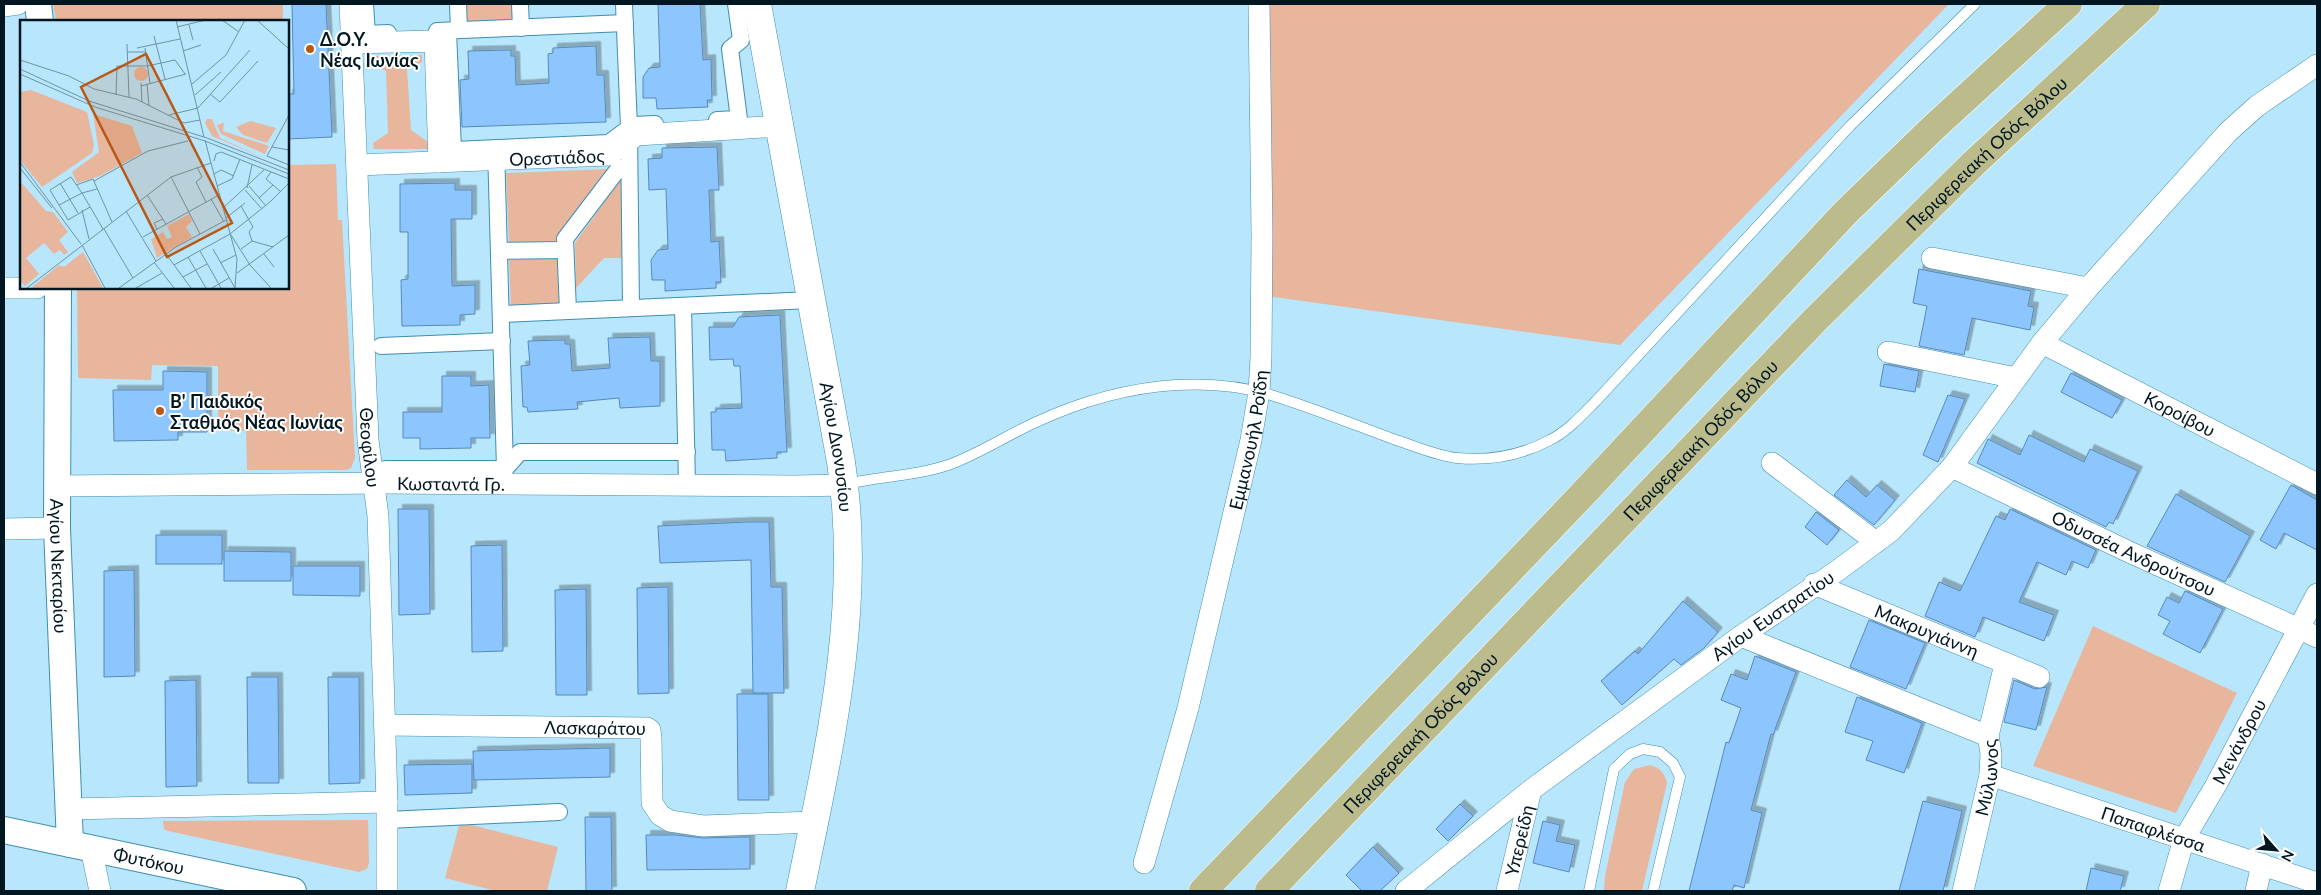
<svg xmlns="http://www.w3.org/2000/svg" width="2321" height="895" font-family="Lato,sans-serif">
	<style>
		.green { fill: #e8b69c }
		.building { fill: #8dc6fe; stroke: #5689ba; filter: url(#shadow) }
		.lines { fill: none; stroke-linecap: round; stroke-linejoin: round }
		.service-casing { stroke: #3e8eb0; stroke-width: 11 }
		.pedestrian-casing { stroke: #3e8eb0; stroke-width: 18 }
		.minor-casing { stroke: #3e8eb0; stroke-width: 22 }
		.tertiary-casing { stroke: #3e8eb0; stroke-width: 28 }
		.secondary-casing { stroke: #3e8eb0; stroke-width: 29 }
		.primary-casing { stroke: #fff; stroke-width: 29 }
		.service { stroke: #fff; stroke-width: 10 }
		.pedestrian { stroke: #fff; stroke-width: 16 }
		.minor { stroke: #fff; stroke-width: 21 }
		.tertiary { stroke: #fff; stroke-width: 26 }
		.secondary { stroke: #fff; stroke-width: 28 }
		.primary { stroke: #bbbb8b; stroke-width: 28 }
		.poi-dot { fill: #b85815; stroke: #fff; stroke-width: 2 }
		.labels { text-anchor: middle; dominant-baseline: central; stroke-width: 4; stroke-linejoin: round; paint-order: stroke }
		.poi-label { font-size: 18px; font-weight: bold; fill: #001620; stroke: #fff; text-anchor: start }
		.street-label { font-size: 18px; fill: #001620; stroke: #fff }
		.inset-road { fill: none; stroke: #6e93a4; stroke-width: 1 }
		.view { fill: #b85815; fill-opacity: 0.15; stroke: #b85815; stroke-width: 2.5 }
		.inset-edge { fill: none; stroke: #001620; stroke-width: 2.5 }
	</style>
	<defs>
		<filter id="shadow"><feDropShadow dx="4.5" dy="-4.5" stdDeviation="0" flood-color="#0004"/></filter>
	</defs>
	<rect width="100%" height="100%" fill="#b8e6fc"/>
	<g class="green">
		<path d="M53,4H283V21H56Z"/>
		<path d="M464,4H516L517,23L464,26Z"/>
		<path d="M1261,4H1949L1620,345L1267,296Z"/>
		<path d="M422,55V62L407,69L411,130L428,142V149H374L373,143L388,133L386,71L371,64V56Z"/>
		<path d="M336,164L338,220H342L355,458L351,468L346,470H247L246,431L218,430V366L152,365L151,380L78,378L77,288H288V165Z"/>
		<path d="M609,169L555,241L509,242L506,173Z"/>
		<path d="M621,179L622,258H604L576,288L575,243Z"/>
		<path d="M559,258L561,305L511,307L509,260Z"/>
		<path d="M2093,626L2237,693L2176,813L2033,766Z"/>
		<path d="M1650,765C1660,768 1664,772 1667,783L1642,891H1604L1605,876L1625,782L1634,769Z"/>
		<path d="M368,820L369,863L367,869L359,872L168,831L164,829L163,821Z"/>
		<path d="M460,822L558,847L547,891H496L445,878Z"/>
	</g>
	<g class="building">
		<path d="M292,4H326L332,137L288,139V94H294Z"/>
		<path d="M658,4H700L703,60L711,59L712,100H707L708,107L657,109L656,98H643V77L649,68L660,67Z"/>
		<path d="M596,46L597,75H604L606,122L462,127L460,80L469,79L468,51L511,50V56H515L516,85L549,83L548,54L553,53V48Z"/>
		<path d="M717,147L719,190H709L711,242L719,241L721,282H716V288L665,291V280H652L651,260L658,250L668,249L666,189L649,190L648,159L662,158V148Z"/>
		<path d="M455,183V190H472V219H451L452,286L475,285V314L460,315V325L402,326L401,280L408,279V232H400V184Z"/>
		<path d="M1919,269L2031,291L2028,306L2034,307L2030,330L1972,318L1964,355L1919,346L1927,306L1913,303Z"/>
		<path d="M780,315L787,452H777V458L726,461L725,450H712L711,412H716V409L742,408L740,366H734L733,359L710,360L709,327H733L739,317Z"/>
		<path d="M650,337L651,361H660V406L620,408L619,398L577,402L578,409L528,412L527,407H523L521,366L530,365L528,341L565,340V344H570L572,371L610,368L608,338Z"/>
		<path d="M1884,364L1919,371L1915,392L1880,386Z"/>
		<path d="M163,371L207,372V432H178V440L114,441L113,390H163Z"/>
		<path d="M2071,373L2122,400L2112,418L2061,392Z"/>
		<path d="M442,376H471V386L489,385L490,438H471V448L420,449V438H403V412H442Z"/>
		<path d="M1948,395L1965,399L1938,462L1923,455Z"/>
		<path d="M2029,435L2084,462L2090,449L2138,471L2113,524L2109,522L2106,527L1977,463L1988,439L2020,455Z"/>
		<path d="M1847,480L1866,497L1877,485L1895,500L1874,525L1834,495Z"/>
		<path d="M2291,485L2317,500V550L2284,533L2276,549L2260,540Z"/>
		<path d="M2176,494L2250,536L2225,582L2147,546Z"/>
		<path d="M398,509H429L430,614L399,615Z"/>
		<path d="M2010,509L2096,550L2088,568L2072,561L2066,575L2037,562L2019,602L2054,615L2044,641L1983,617L1975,637L1925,616L1939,582L1960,591L1996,516L2005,520Z"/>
		<path d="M1816,512L1839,530L1827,545L1805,527Z"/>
		<path d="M748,522H769L771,587H782L784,693H753L751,560L660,563L658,526Z"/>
		<rect x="156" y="535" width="66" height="29"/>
		<path d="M502,545L503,651L472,652L471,546Z"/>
		<path d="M224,551L291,552V581H224Z"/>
		<path d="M293,566H360V596L293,595Z"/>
		<path d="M134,570L135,676L104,677V571Z"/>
		<path d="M668,587L669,693L638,694L637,588Z"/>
		<path d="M586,589L587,695H556L555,590Z"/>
		<path d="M2185,591L2223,609L2200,653L2163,634L2170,621L2158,615L2167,597L2179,603Z"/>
		<path d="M1683,601L1718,632L1704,648L1681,665L1674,659L1622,705L1601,681L1635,651L1638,654Z"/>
		<path d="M1869,620L1925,643L1906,689L1850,667Z"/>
		<path d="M1755,656L1796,672L1773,735L1771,734L1751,810L1762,813L1744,888L1734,885L1732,891H1689L1726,742L1729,743L1741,708L1721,700L1731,674L1747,680Z"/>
		<path d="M247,677H278L279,783H248Z"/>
		<path d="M328,677H359L360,783L329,784Z"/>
		<path d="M196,680L197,786L166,787L165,681Z"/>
		<path d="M2014,680L2035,689L2047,687L2036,730L2004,722Z"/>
		<path d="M737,694H768L769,800H738Z"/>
		<path d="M1857,697L1922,723L1904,773L1866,760L1873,741L1845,732Z"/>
		<path d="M610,748V777L474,780L473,751Z"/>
		<path d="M472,764V793L405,795L404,765Z"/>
		<path d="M1923,801L1962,811L1943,891H1899Z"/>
		<path d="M1460,804L1473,816L1448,841L1436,829Z"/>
		<path d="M585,817H611L612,891H586Z"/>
		<path d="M1543,821L1560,825L1556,841L1575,845L1569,872L1533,863Z"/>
		<path d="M646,835H676L703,838L750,837V869L647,870Z"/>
		<path d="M1373,847L1399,873L1380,891H1362L1346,875Z"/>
		<path d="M2091,868L2124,876L2120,891H2086Z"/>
	</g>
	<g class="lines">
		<g class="service-casing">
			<g id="service">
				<path d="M846,484C881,476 917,476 951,464C980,453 1006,436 1034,423C1079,402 1126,388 1176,385C1208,383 1241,386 1271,395C1313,408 1355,425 1396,440C1415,446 1437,456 1457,458C1489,461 1522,455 1550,440C1568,431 1582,415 1596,401L1850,126L1975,4"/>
				<path d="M1589,891L1614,769L1630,754L1643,749L1660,752L1673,763L1680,777L1653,891"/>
			</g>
		</g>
		<g class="pedestrian-casing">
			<g id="pedestrian">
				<path d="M365,4L367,34L388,33"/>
				<path d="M458,4L459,30"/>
				<path d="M520,4L521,28"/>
				<path d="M624,4L629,128L631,308"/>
				<path d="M437,31L625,23"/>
				<path d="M448,31L453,150L609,143L633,125L655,124"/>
				<path d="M717,120L739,119L730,49L741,40L736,4"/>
				<path d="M496,148L505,469"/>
				<path d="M499,251L565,250"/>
				<path d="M683,306L687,484"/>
				<path d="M568,311L565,239L619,168L629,167"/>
				<path d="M501,314L811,300"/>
				<path d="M381,346L502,341"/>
				<path d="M385,469H505L520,452H687"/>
				<path d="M387,820L559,812"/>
			</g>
		</g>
		<g class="minor-casing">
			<g id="minor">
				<path id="s1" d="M350,4L368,440L378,516L387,802V891"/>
				<path d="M4,6L18,4"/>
				<path d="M352,43L435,41L439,162"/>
				<path id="s2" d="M357,165L609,155L637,135L780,126"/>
				<path d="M1932,258L2088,288"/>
				<path d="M4,288H37"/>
				<path id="s3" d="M2042,343L2317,484"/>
				<path d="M1888,352L2016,378"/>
				<path d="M1772,463L1876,542"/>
				<path id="s4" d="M1952,467L2127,551L2317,637"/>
				<path id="s5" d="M57,486L385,483L795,486L845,485"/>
				<path d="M4,529L57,528"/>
				<path id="s6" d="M1814,584L2039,677"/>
				<path d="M1741,636L1988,736"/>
				<path id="s7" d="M385,725L647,728L650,730L651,738L652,803L660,815L670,821L703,826L814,822"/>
				<path id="s8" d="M1990,775L2317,883"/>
				<path d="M68,809L387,802"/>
				<path d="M91,848L100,891"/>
				<path id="s9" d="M1144,863L1188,708L1251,440L1259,392L1261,357L1262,233L1259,4"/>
				<path id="s10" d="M1406,891L1531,790L1741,636L1837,571L1891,531L1952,467L2042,343L2088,288L2228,132L2257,106L2317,65"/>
				<path id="s11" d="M1507,891L1531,790"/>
				<path id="s12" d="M1963,891L1990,775L1991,753L1988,736L2005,664"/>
				<path id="s13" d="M2169,891L2184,839L2216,785L2317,594"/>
				<path d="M2256,891L2262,864"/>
			</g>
		</g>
		<g class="tertiary-casing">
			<g id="tertiary">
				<path d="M38,4L40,21"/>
				<path id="s14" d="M58,288L57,528L70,844"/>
				<path id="s15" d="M4,830L293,891"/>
			</g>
		</g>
		<g class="secondary-casing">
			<g id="secondary">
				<path id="s16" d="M757,4L841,462C863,606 829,750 800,891"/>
			</g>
		</g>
		<g class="primary-casing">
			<g id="primary">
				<path d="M1203,891L1581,496L1845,213L1933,128L2068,4"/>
				<path id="s17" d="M1269,891L1814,321L1974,163L2146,4"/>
			</g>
		</g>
		<use href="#service" class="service"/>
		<use href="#pedestrian" class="pedestrian"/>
		<use href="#minor" class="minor"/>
		<use href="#tertiary" class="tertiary"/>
		<use href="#secondary" class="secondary"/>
		<use href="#primary" class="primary"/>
	</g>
	<g class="poi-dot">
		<circle cx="310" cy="49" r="5"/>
		<circle cx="160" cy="411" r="5"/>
	</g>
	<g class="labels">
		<g class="poi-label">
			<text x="320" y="39">Δ.Ο.Υ.<tspan x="320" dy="21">Νέας Ιωνίας</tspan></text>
			<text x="170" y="401">Β' Παιδικός<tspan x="170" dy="21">Σταθμός Νέας Ιωνίας</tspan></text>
		</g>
		<g class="street-label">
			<text stroke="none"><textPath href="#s17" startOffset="1029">Περιφερειακή Οδός Βόλου</textPath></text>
			<text stroke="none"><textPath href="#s2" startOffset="200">Ορεστιάδος</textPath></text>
			<text stroke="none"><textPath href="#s3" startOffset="155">Κοροίβου</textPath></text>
			<text stroke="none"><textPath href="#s9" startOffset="436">Εμμανουήλ Ροΐδη</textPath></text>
			<text stroke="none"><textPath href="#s17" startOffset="624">Περιφερειακή Οδός Βόλου</textPath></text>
			<text stroke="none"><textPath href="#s1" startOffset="444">Θεοφίλου</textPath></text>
			<text stroke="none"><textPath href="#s16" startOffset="450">Αγίου Διονυσίου</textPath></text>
			<text stroke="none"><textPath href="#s5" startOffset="394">Κωσταντά Γρ.</textPath></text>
			<text stroke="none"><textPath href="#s4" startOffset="201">Οδυσσέα Ανδρούτσου</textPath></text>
			<text stroke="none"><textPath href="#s14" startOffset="278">Αγίου Νεκταρίου</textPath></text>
			<text stroke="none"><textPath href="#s10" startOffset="459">Αγίου Ευστρατίου</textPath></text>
			<text stroke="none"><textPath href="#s6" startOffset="122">Μακρυγιάννη</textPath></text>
			<text stroke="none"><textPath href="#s7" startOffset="210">Λασκαράτου</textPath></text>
			<text stroke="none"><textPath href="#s17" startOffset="219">Περιφερειακή Οδός Βόλου</textPath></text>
			<text stroke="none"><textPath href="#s13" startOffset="166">Μενάνδρου</textPath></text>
			<text stroke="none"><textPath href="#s12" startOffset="116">Μύλωνος</textPath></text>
			<text stroke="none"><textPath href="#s8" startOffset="172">Παπαφλέσσα</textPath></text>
			<text stroke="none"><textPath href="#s11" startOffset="52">Υπερείδη</textPath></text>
			<text stroke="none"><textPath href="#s15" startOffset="148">Φυτόκου</textPath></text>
		</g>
	</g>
	<g transform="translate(20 20)">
		<rect width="269" height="269" fill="#b8e6fc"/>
		<path d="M114 54a7 7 0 1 1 14 0a7 7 0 1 1-14 0ZM11,70L67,92L74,125L72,133L22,167L0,140V72ZM73,94L112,106L122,133L80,156L57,163L52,152L79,132ZM187,99H192L200,118L246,139L192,116L185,103ZM210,101L204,103L203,111L249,126L245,134L201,114L197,105ZM230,101L256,108L247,123L223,115L216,107ZM0,161L26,191L33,192L48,212L39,220L48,232L44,235L40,230L34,234L24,223L6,238L19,254L5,266L0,260ZM169,194L172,201L166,207L172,217L137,238L131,219L143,212L147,219L152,217L147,206ZM63,232L83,268H11L39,245L44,247Z" fill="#e8b69c"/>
		<path class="inset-road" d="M156,0L184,117M202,0L219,12M237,0L269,29M169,5L173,20M157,7L186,0M134,16L145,59M107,24L109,77M117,28L160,19M125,28L130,63M163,31L181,25M107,32H125M0,40L49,56L74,69L116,79L164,103L180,100M0,49L69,81L187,118L269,150M0,54L75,87L185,121L269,154M121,63L122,82M127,64L129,86M172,64L206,35L225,0M121,66L166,54M190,74L200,82L238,41M96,75L97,46H127L155,40L165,54M175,75L201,52M178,88L230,30M149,95L178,88M269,95L247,136L269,145M185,120L191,143M252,127L269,130M194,141L196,134L201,132L269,159M0,142L61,224M191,143L217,239L215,268M177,147L182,157L176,162L186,182M0,148L32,188M251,152L246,159L261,172M194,154L201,150L214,156M151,157L180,214M74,161L128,131L168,121M40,163L58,193M56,165L73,159L92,202M197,166L212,159L220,139M229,166L246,186M227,168L232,145M225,170L242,189M127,175L146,204M239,178L253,165M191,179L204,202M39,185L62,173L77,169M70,187L48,200L30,170L51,157L62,173L83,209M203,188L244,150M62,190L69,219M106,191L136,241M206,198L225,183M84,209L113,258M137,209L134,203L143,199M211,215L230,245L251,268M123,217L199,175M232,221L253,227M62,225L85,268M193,229L215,268M221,229L232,221L229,212L233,207L221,186M180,231L201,268M146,234L171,268M244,234L254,247M168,237L186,268M134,242L154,268M200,243L216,235M154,245L210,214L250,182L269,163M217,253L269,215M163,257L187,244M7,268L151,157L191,143M99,268L156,227L206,200M116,268L142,253M192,268L209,258"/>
		<path class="view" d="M126,34L212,203L147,237L61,67Z"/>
		<rect width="269" height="269" class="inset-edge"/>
	</g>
	<rect width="2321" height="895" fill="none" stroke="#001620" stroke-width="10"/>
	<g transform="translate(2276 850) rotate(117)" stroke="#ffffff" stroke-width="4" paint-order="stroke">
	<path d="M0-4L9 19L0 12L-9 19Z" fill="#001620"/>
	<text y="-8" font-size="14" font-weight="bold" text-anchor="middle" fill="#001620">N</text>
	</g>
</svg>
